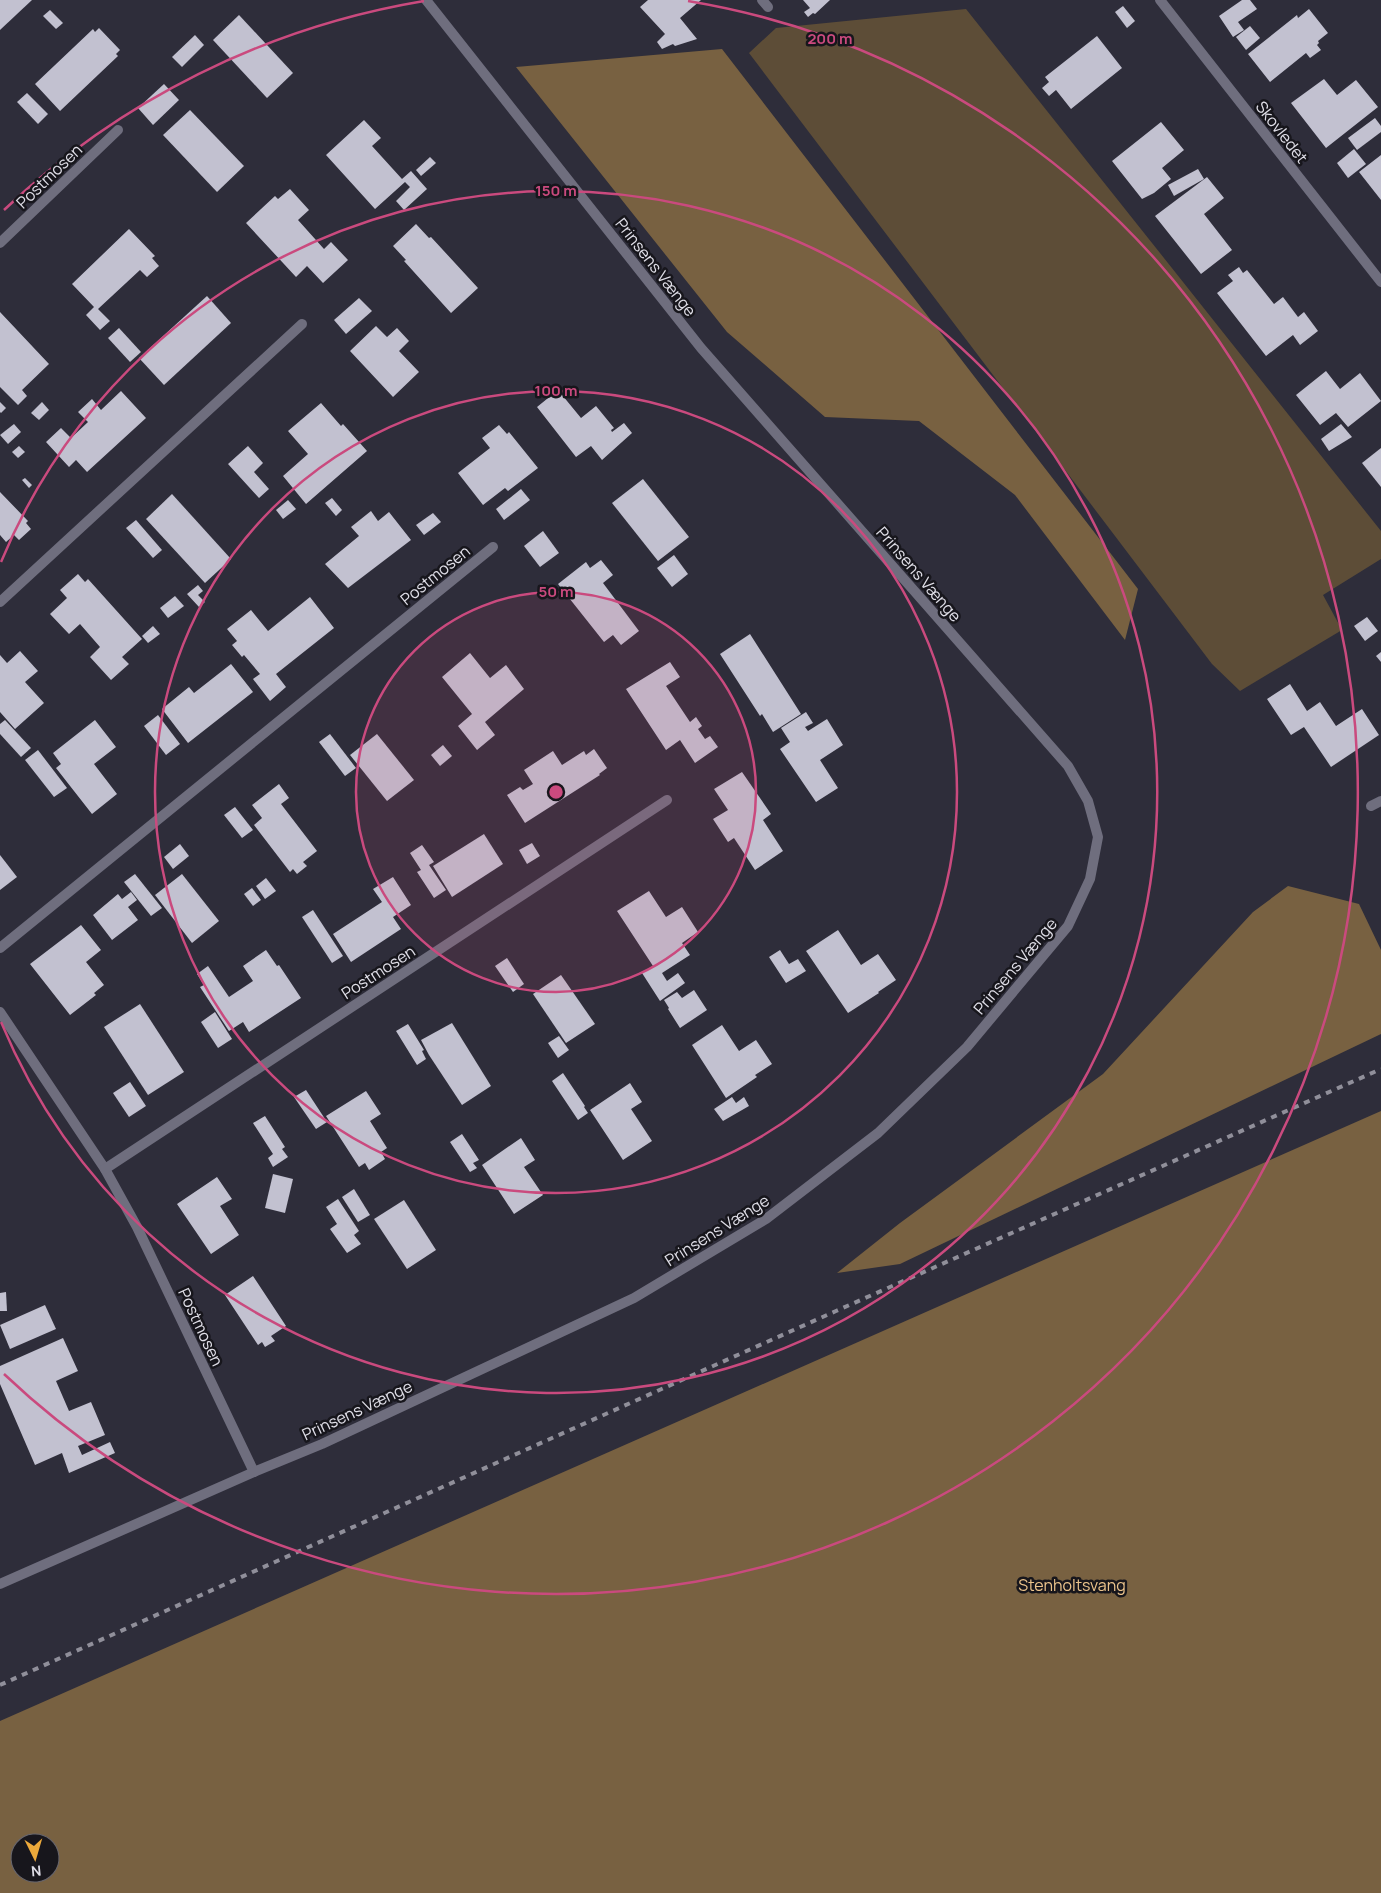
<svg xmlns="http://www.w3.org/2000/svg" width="1381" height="1893" font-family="Manrope,sans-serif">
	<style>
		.green { fill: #5d4d37 }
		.forest { fill: #786141; fill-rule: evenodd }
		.building { fill: #c2c1d0 }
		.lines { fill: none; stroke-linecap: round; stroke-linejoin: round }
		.minor { stroke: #6f6e7e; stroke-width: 10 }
		.tertiary { stroke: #6f6e7e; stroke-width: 10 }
		.rail { stroke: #908f9a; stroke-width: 4; stroke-dasharray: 6 6; stroke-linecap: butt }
		.ring { fill: none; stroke: #ca4a7e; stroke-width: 2.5 }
		.labels { text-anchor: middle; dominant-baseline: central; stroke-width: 5; stroke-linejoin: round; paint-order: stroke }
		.street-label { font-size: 16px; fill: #e0dfe8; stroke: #17161c }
		.park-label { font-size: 16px; fill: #ecc48c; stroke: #17161c }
		.centre { fill: #ca4a7e; stroke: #17161c; stroke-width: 2.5 }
		.ring-label { font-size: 15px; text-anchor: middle; font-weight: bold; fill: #ca4a7e; stroke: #17161c; stroke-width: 5; stroke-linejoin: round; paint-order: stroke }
	</style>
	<rect width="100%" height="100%" fill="#2e2d3a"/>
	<path class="green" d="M966,9L1381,531V559L1323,595L1342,630L1240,691L1212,664L749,53L776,28Z"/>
	<g class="forest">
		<path d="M722,49L1138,589L1125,640L1015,495L919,421L825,417L727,332L516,67Z"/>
		<path d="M1288,886L1359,904L1381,950V1034L900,1264L837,1273L900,1223L1103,1074L1253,912Z"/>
		<path d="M1381,1111V1893H0V1721ZM20,1843H50V1873H20Z"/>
	</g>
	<g class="building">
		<path d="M0,0H32L0,30Z"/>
		<path d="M648,0H701L680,18L697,39L675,46L673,44L662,49L657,42L665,34L640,7Z"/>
		<path d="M803,0H830L815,14L813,13L808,17L804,12L810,8Z"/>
		<path d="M1242,0H1250L1257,9L1238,22L1244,30L1233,37L1219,16Z"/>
		<path d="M1123,6L1135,21L1127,28L1115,12Z"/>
		<path d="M1309,9L1328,33L1318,41L1319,43L1317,45L1321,50L1310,58L1306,53L1270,82L1248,54L1297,15L1298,18Z"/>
		<path d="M50,10L63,23L56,29L43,16Z"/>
		<path d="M239,15L293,73L267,98L213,40Z"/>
		<path d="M1250,26L1260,38L1246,50L1236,37Z"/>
		<path d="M99,28L120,50L116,54L118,56L60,111L35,84L93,29L95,32Z"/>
		<path d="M195,35L204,45L182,67L172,57Z"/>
		<path d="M1097,36L1122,68L1071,109L1056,90L1049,96L1042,88L1049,82L1045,77Z"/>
		<path d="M1324,79L1337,95L1356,80L1378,107L1326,148L1291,103Z"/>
		<path d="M164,84L179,100L153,125L138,108Z"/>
		<path d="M27,93L48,114L38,124L17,102Z"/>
		<path d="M190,110L244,166L217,192L163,135Z"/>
		<path d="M1375,118L1381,126V132L1357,150L1348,138Z"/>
		<path d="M364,120L381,138L372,146L402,179L411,171L427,189L404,210L396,201L410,187L405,182L375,209L326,155Z"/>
		<path d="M1161,122L1184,150L1162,168L1171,179L1154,193L1142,199L1112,161Z"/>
		<path d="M1354,149L1366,164L1348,178L1337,163Z"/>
		<path d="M1381,155V200L1359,172Z"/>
		<path d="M430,157L436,163L421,176L416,170Z"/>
		<path d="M1198,169L1204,179L1174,196L1168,185Z"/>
		<path d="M1207,177L1224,198L1204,214L1232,250L1201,274L1155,216Z"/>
		<path d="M290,189L309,210L298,220L324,249L331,242L348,260L323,283L307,266L296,277L246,223L275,196L278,199Z"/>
		<path d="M416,224L429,238L431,237L478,288L451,313L404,261L406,260L393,246Z"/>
		<path d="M129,229L155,256L152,258L159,266L147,277L140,270L98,309L110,321L100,330L86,315L94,307L72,284Z"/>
		<path d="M1239,267L1243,273L1247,270L1274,304L1283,297L1298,317L1304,312L1318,331L1300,345L1293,335L1266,356L1217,293L1233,281L1228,275Z"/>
		<path d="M207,296L231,323L164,385L139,358Z"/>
		<path d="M359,298L372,311L346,334L334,320Z"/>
		<path d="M0,312L49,364L22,390L27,396L18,405L0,387Z"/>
		<path d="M376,326L387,337L397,328L409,341L399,351L419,372L393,397L350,351Z"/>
		<path d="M119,328L141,352L130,362L108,338Z"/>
		<path d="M1326,371L1340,389L1360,373L1381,401L1348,427L1336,413L1320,425L1296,395Z"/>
		<path d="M558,390L581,418L596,406L614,428L611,430L612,432L624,423L632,433L602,460L591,446L576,457L537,407Z"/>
		<path d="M121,391L146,418L87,472L76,460L69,467L46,442L61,428L71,438L88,422L78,412L92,399L101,410Z"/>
		<path d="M0,402L6,408L1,413L0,412Z"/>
		<path d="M42,402L49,410L39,420L31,413Z"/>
		<path d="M321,403L341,426L343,424L367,451L306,504L283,476L308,454L288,431Z"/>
		<path d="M14,424L21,432L8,444L0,435Z"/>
		<path d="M1341,424L1352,437L1329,451L1321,439Z"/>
		<path d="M499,425L507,434L509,432L538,468L508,491L505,488L483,505L458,473L490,448L482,438Z"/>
		<path d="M19,446L25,452L18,458L12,452Z"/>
		<path d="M248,446L263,463L254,472L269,489L259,498L228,464Z"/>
		<path d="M1381,448V487L1362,463Z"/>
		<path d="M25,478L32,485L29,488L22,480Z"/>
		<path d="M643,479L689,537L658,561L612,503Z"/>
		<path d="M521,489L530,500L504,520L496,509Z"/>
		<path d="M0,492L28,521L26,523L31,529L19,540L14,535L6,542L0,535Z"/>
		<path d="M172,494L231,559L205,583L146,519Z"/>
		<path d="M332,498L342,510L336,516L325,503Z"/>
		<path d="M288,500L296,509L283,519L276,510Z"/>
		<path d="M371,511L378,521L389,512L411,540L348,588L325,564L359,536L351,527Z"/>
		<path d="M433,513L441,522L424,535L416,525Z"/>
		<path d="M136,520L162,550L153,558L126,528Z"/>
		<path d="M543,531L559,553L540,567L524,546Z"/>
		<path d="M674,555L688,574L672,587L657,568Z"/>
		<path d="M601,560L613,575L603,583L639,631L621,645L613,635L604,642L558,584L586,562L590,568Z"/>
		<path d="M78,574L85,582L88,579L142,639L122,657L129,664L111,680L90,657L100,647L80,624L69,634L50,614L67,598L60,590Z"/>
		<path d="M198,585L203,591L198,595L205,602L199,607L187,594Z"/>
		<path d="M175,596L184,606L168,618L160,608Z"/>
		<path d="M310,597L334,628L276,674L286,687L270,701L253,679L260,674L244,655L242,657L232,645L237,641L227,629L251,610L268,631Z"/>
		<path d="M1367,617L1378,631L1365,641L1354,626Z"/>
		<path d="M153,626L160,634L148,643L142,636Z"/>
		<path d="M750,634L801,714L773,732L762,714L760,716L720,654Z"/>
		<path d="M20,651L38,671L25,682L44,703L15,729L0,712V655L7,663Z"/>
		<path d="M1381,652V662L1376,656Z"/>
		<path d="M470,653L490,678L506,665L524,689L485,722L495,735L477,750L458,726L472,714L442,677Z"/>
		<path d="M670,662L680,677L666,686L690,722L696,717L702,726L698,729L705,739L710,736L718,747L695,763L680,740L666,750L626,689Z"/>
		<path d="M231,664L253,692L188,743L162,709L189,687L194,693Z"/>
		<path d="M1290,684L1307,711L1320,702L1336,726L1362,709L1379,735L1331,767L1304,727L1291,735L1267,699Z"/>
		<path d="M806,712L813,723L805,727L808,731L827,719L843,745L820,760L838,788L816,802L780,749L790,742L781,728Z"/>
		<path d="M158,715L180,744L166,755L144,726Z"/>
		<path d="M5,720L31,748L21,757L0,734V724Z"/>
		<path d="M95,720L116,747L94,764L117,794L92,814L56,768L61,764L53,753Z"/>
		<path d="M330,734L356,768L345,776L319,742Z"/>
		<path d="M377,734L414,780L387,801L350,755Z"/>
		<path d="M443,745L452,756L440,766L431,755Z"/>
		<path d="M594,749L607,768L599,774L600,775L525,823L507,795L520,787L523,790L533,784L524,770L553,751L562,765L584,751L586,755Z"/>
		<path d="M38,750L67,788L54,797L25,760Z"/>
		<path d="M742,772L771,814L763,820L783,851L755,870L734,838L728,842L713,819L728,810L714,789Z"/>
		<path d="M279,784L289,798L281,804L317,851L303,862L307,866L297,874L293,869L290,872L254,825L262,818L252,805Z"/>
		<path d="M235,807L253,830L242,838L224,815Z"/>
		<path d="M484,834L503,864L452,897L433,866Z"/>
		<path d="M532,843L540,856L527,864L519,850Z"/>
		<path d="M180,844L189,856L173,869L164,857Z"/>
		<path d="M422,845L434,862L429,865L446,890L434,898L417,872L421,870L410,853Z"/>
		<path d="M0,855L17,877L0,890Z"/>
		<path d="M135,874L162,908L151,916L124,882Z"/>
		<path d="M182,874L219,921L192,943L155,895Z"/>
		<path d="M393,877L411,905L393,917L401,929L351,962L333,934L382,902L373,889Z"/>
		<path d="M266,878L276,891L265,899L256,886Z"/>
		<path d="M252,888L261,900L253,906L244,894Z"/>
		<path d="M649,891L666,917L682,907L698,932L682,943L690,955L662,973L667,981L678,973L685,983L660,1001L642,973L653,966L617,911Z"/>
		<path d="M131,892L137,900L128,907L138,920L112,940L93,915L118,894L122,899Z"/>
		<path d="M313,910L343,956L332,963L302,917Z"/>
		<path d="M81,925L101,950L86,962L104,985L94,993L96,995L70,1015L30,964Z"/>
		<path d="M838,930L861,965L878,954L896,980L878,992L879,993L848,1013L806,951Z"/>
		<path d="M266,950L277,966L279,965L301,998L249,1032L243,1022L229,1031L200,987L204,985L197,974L208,966L229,997L253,981L243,966Z"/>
		<path d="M780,950L789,964L798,959L806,971L786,983L769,957Z"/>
		<path d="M507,958L524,984L513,992L495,966Z"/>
		<path d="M561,975L595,1024L566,1043L533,994Z"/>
		<path d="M694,990L707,1010L680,1028L668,1009L669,1008L664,1000L677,992L682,998Z"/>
		<path d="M140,1004L184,1072L148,1095L104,1027Z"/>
		<path d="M215,1012L232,1039L218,1048L201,1022Z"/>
		<path d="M452,1023L491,1086L462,1105L429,1055L421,1040Z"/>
		<path d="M408,1024L424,1050L422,1051L426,1059L417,1065L396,1031Z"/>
		<path d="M722,1025L739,1051L756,1040L772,1064L755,1075L757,1077L726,1098L692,1045Z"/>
		<path d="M559,1036L569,1050L558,1058L548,1043Z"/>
		<path d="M563,1073L585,1106L584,1107L588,1113L578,1120L552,1081Z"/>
		<path d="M130,1082L146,1106L129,1117L113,1093Z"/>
		<path d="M630,1083L642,1102L631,1109L652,1141L623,1160L590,1110Z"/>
		<path d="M306,1090L327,1122L316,1129L294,1097Z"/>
		<path d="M366,1091L381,1114L370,1121L387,1148L381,1152L385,1159L369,1170L365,1163L359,1167L326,1116Z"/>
		<path d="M732,1097L736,1103L744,1097L749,1106L723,1121L714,1109Z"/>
		<path d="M265,1116L285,1147L282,1149L288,1157L273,1167L268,1158L273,1154L253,1123Z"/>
		<path d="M462,1134L479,1160L473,1163L477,1168L470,1172L450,1142Z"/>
		<path d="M521,1138L535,1160L524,1167L543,1195L514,1214L482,1165Z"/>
		<path d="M273,1174L293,1179L285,1213L265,1208Z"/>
		<path d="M217,1177L232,1199L220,1206L239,1235L211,1254L177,1204Z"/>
		<path d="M354,1189L370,1215L358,1222L342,1197Z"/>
		<path d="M338,1199L359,1231L354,1235L361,1244L347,1253L330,1229L337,1224L326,1207Z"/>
		<path d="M404,1200L436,1250L407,1269L374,1219Z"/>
		<path d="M253,1276L286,1326L271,1336L275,1341L265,1347L262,1342L258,1345L225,1295Z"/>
		<path d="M6,1292L7,1311H0V1293Z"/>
		<path d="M45,1305L56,1329L10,1349L0,1325Z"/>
		<path d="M63,1338L78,1371L56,1381L69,1411L91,1402L105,1435L78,1446L82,1455L110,1442L115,1453L69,1473L62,1453L35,1465L0,1384V1366Z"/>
	</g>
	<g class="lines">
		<g class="minor">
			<path d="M762,0L768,7"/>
			<path d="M1160,0L1381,282"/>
			<path d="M0,243L118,130"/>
			<path d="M0,602L302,324"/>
			<path d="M1371,806L1381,801"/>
			<path d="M0,948L493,547"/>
			<path d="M0,1012L105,1169L137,1227L254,1472"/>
			<path d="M105,1169L667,800"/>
		</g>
		<path class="tertiary" d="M0,1584L254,1472L322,1444L634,1298L766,1219L878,1133L967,1047L1068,926L1090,879L1098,837L1088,801L1068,766L701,348L426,0"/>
		<path class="rail" d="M0,1685L836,1311L1381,1069"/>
	</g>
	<circle cx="556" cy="792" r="200" fill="#ca4a7e" fill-opacity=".12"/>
	<g class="ring">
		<circle cx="556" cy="792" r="200"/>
		<circle cx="556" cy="792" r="401"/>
		<path d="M1 562A601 601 0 1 1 1 1022"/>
		<path d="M4 210A802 802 0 0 1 424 1M688 1A802 802 0 1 1 4 1374"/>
	</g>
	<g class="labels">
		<g class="street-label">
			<text transform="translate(1282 132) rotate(52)">Skovledet</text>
			<text transform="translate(49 176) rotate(-44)">Postmosen</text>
			<text transform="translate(656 267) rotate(52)">Prinsens Vænge</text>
			<text transform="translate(919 574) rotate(49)">Prinsens Vænge</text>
			<text transform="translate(435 575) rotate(-39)">Postmosen</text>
			<text transform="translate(1015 966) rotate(-50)">Prinsens Vænge</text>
			<text transform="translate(378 972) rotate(-33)">Postmosen</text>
			<text transform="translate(717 1230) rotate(-32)">Prinsens Vænge</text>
			<text transform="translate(201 1327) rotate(65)">Postmosen</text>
			<text transform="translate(357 1410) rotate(-25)">Prinsens Vænge</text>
		</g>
		<g class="park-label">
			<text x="1072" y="1585">Stenholtsvang</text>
		</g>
	</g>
	<circle cx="556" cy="792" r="8" class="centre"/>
	<g class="ring-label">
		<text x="830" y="44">200 m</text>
		<text x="556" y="196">150 m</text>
		<text x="556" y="396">100 m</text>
		<text x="556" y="597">50 m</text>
	</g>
	<g transform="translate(35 1858) rotate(175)"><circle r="24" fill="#17161c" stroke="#67666e"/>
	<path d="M0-4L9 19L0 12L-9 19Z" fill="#eca93b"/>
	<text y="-8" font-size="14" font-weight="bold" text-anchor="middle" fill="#e0dfe8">N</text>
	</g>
</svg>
